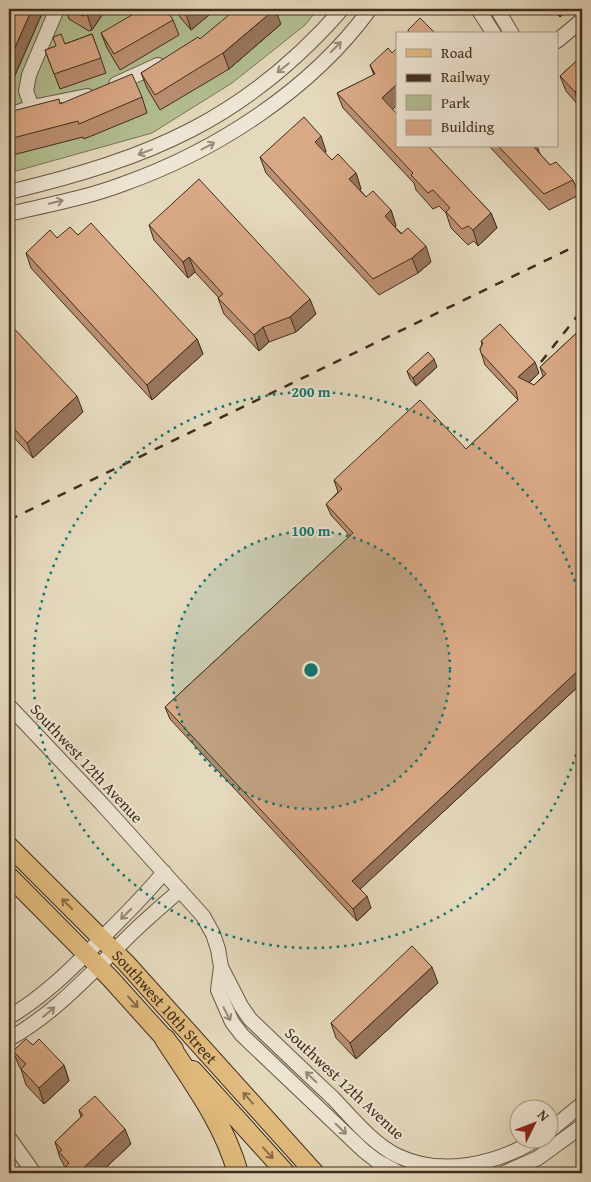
<svg xmlns="http://www.w3.org/2000/svg" width="591" height="1182" font-family="'Gentium Book Plus',serif">
	<style>
		.green { fill: #b3bf92; stroke: #7a7658 }
		.lines { fill: none; stroke-linecap: round; stroke-linejoin: round }
		.minor-casing { stroke: #695846; stroke-width: 16 }
		.major-casing { stroke: #402d1e; stroke-width: 20 }
		.highway-casing { stroke: #402d1e; stroke-width: 22 }
		.minor { stroke: #eee6d4; stroke-width: 14 }
		.major { stroke: #e2bc7e; stroke-width: 18 }
		.highway { stroke: #e2bc7e; stroke-width: 20 }
		.rail { stroke: #402d1e; stroke-width: 2.5; stroke-dasharray: 9 9; stroke-linecap: butt }
		.wall { fill: #bb9072; stroke: #402d1e }
		.shaded-wall { fill: #98765d; stroke: #402d1e }
		.building { fill: #d9a885; stroke: #402d1e }
		.oneway { stroke: #978a79 }
		.oneway2 { stroke: #896d49 }
		.ring { fill: none; stroke: #0f766e; stroke-width: 2.5; stroke-dasharray: 2.5 5 }
		.labels { text-anchor: middle; dominant-baseline: central; stroke-width: 4; stroke-linejoin: round; paint-order: stroke }
		.street-label { font-size: 16px; fill: #402d1e; stroke: #eee6d4 }
		.centre { fill: #0f766e; stroke: #eee6d4; stroke-width: 2.5 }
		.ring-label { font-size: 15px; text-anchor: middle; font-weight: bold; fill: #0f766e; stroke: #eee6d4; stroke-width: 4; stroke-linejoin: round; paint-order: stroke }
	</style>
	<rect width="100%" height="100%" fill="#e5d9bd"/>
	<filter id="stains"><feTurbulence type="fractalNoise" baseFrequency=".004" numOctaves="4"/><feColorMatrix values="0 0 0 0 .2 0 0 0 0 .09 0 0 0 0 .02 0 0 0 .5 -.17"/></filter>
	<radialGradient id="worn" r=".72"><stop offset=".6" stop-color="#630" stop-opacity="0"/><stop offset="1" stop-color="#630" stop-opacity=".3"/></radialGradient>
	<path class="green" d="M9,9H318L305,25L232,83L152,133L9,173Z"/>
	<g class="lines">
		<g class="minor-casing">
			<g id="minor">
				<path d="M478,9L494,34"/>
				<path d="M497,9L512,34"/>
				<path d="M557,41L582,20"/>
				<path d="M116,84L158,65"/>
				<path d="M32,107L26,91L29,75L57,9"/>
				<path d="M9,115L32,107L87,96"/>
				<path d="M9,192C149,159 246,119 342,9"/>
				<path d="M9,214C47,205 86,198 123,184C216,151 311,90 370,9"/>
				<path d="M9,706L102,804L203,916L213,934L218,949L221,967L218,990L232,1022L242,1035L364,1151L377,1161L399,1173"/>
				<path d="M221,967L241,1006L250,1019C278,1046 305,1072 333,1098C352,1118 373,1144 398,1156C442,1177 496,1164 536,1140"/>
				<path d="M9,1017C47,995 78,962 109,931C128,912 147,893 164,872"/>
				<path d="M9,1039C54,1014 89,975 126,939C143,922 162,906 180,890"/>
				<path d="M548,1132L582,1104"/>
				<path d="M9,1138L34,1173"/>
				<path d="M504,1173L538,1158L582,1126"/>
			</g>
		</g>
		<g class="major-casing">
			<g id="major">
				<path id="s1" d="M9,846L126,963L315,1173"/>
				<path d="M9,876L110,978L174,1049"/>
				<path d="M193,1070L286,1173"/>
			</g>
		</g>
		<g class="highway-casing">
			<path id="highway" d="M165,1039C193,1082 224,1123 238,1173"/>
		</g>
		<use href="#minor" class="minor"/>
		<use href="#major" class="major"/>
		<use href="#highway" class="highway"/>
		<g class="rail">
			<path d="M541,362L582,310"/>
			<path d="M9,520L582,243"/>
		</g>
	</g>
	<g class="wall">
		<path d="M9,9H44L12,82L9,81Z"/>
		<path d="M66,9H106L92,30L89,31L69,19Z"/>
		<path d="M174,9H216L191,30L175,11Z"/>
		<path d="M552,9H569L560,17Z"/>
		<path d="M173,20L179,35L120,70L107,48L101,33Z"/>
		<path d="M281,24L229,69L160,110L147,88L141,73L200,39Z"/>
		<path d="M92,34L106,73L60,89L45,50L65,44Z"/>
		<path d="M582,56L580,107L566,91L560,76Z"/>
		<path d="M370,65L392,109L491,213L497,228L478,246L474,241L468,245L451,228L446,213L439,206L433,209L416,190L414,183L343,108L337,93L374,75Z"/>
		<path d="M142,97L147,113L84,139L83,137L9,156V112L61,103Z"/>
		<path d="M489,146H537L539,153L550,165L573,180L579,195L549,210Z"/>
		<path d="M326,151L325,153L332,160L356,173L361,189L360,190L366,197L391,210L396,226L395,227L431,262L418,273L379,295L266,173L260,157Z"/>
		<path d="M149,225L316,314L296,332L269,342L259,351L224,314L218,298H219L195,272L188,278L154,240Z"/>
		<path d="M78,235L197,339L203,354L152,400L31,268L26,253L57,238Z"/>
		<path d="M9,323L83,412L33,458L9,432Z"/>
		<path d="M582,328V683L360,889L371,908L357,921L170,719L165,707L350,536L331,515L326,504L338,492L334,480L466,449L518,400L485,365L480,349L482,344L481,341L539,373L529,383L534,385L543,376L540,367Z"/>
		<path d="M437,367L416,386L410,379L407,371Z"/>
		<path d="M438,983L356,1059L336,1038L331,1023Z"/>
		<path d="M33,1045L64,1065L69,1081L44,1104L26,1085L21,1069L19,1066L13,1051Z"/>
		<path d="M79,1110L131,1144L100,1173H68L60,1158L55,1142L81,1117Z"/>
	</g>
	<g class="shaded-wall">
		<path d="M32,9H44L12,82L9,74V61Z"/>
		<path d="M90,9H106L92,30L87,14Z"/>
		<path d="M192,9H216L191,30L186,14Z"/>
		<path d="M275,9L281,24L229,69L223,53Z"/>
		<path d="M557,9H569L560,17Z"/>
		<path d="M397,84V105L388,114L382,98Z"/>
		<path d="M582,85V105L580,107L575,92Z"/>
		<path d="M321,136L326,151L320,157L315,142Z"/>
		<path d="M535,146H537L542,160L534,147Z"/>
		<path d="M356,173L361,189L355,194L349,179Z"/>
		<path d="M391,210L396,226L390,231L385,216Z"/>
		<path d="M491,213L497,228L478,246L473,230Z"/>
		<path d="M426,246L431,262L418,273L412,258Z"/>
		<path d="M189,257L195,272L188,278L183,262Z"/>
		<path d="M310,299L316,314L296,332L290,317Z"/>
		<path d="M263,327L269,342L259,351L254,335Z"/>
		<path d="M197,339L203,354L152,400L147,385Z"/>
		<path d="M434,359L437,367L416,386L413,378Z"/>
		<path d="M535,362L539,373L522,389L518,377Z"/>
		<path d="M77,396L83,412L33,458L27,443Z"/>
		<path d="M582,667V683L356,893L352,881Z"/>
		<path d="M367,896L371,908L357,921L353,909Z"/>
		<path d="M432,967L438,983L356,1059L350,1043Z"/>
		<path d="M64,1065L69,1081L44,1104L39,1088Z"/>
		<path d="M125,1129L131,1144L100,1173H78Z"/>
	</g>
	<g class="building">
		<path d="M9,9H32L9,61Z"/>
		<path d="M72,9H90L87,14L83,16Z"/>
		<path d="M142,9H166L173,20L114,54L101,33Z"/>
		<path d="M181,9H192L186,14Z"/>
		<path d="M236,9H275L223,53L155,95L141,73L198,37L200,39Z"/>
		<path d="M420,18L434,32L432,34H409L408,30Z"/>
		<path d="M61,34L65,44L92,34L101,58L54,74L45,50L56,46L53,37Z"/>
		<path d="M388,48L392,53L397,48V84L382,98L397,114V146H428L491,213L473,230L468,226L462,229L446,212L450,208L433,190L428,193L411,175L413,173L337,93L375,74L370,65Z"/>
		<path d="M582,56V85L575,92L560,76Z"/>
		<path d="M132,74L142,97L79,124L78,121L9,139V112L59,99L60,104Z"/>
		<path d="M304,117L321,136L315,142L332,160L338,154L356,173L349,179L366,197L373,191L391,210L385,216L401,234L408,228L426,246L412,258L373,279L260,157Z"/>
		<path d="M498,146H535L534,147L550,165L556,162L573,180L544,194Z"/>
		<path d="M199,179L310,299L290,317L263,327L254,335L218,298L223,294L189,257L183,262L149,225Z"/>
		<path d="M91,223L197,339L147,385L26,253L50,230L57,238L70,227L78,235Z"/>
		<path d="M9,323L77,396L27,443L9,423Z"/>
		<path d="M500,324L535,362L518,377L534,385L546,374L540,367L582,328V667L352,881L367,896L353,909L165,707L353,533L326,504L342,489L334,480L420,400L466,449L518,400L516,391L481,353L480,349L483,343L481,341Z"/>
		<path d="M428,352L434,359L413,378L407,371Z"/>
		<path d="M412,946L432,967L350,1043L331,1023Z"/>
		<path d="M26,1039L33,1045L39,1039L64,1065L39,1088L21,1069L26,1064L13,1051Z"/>
		<path d="M95,1096L125,1129L78,1173H72L66,1166L69,1163L59,1152L62,1150L55,1142L83,1115L79,1110Z"/>
		<path d="M141,1171L142,1173H126Z"/>
	</g>
	<defs><path id="oneway-shaft" d="M-6 0H5M1.5-3L5.5 0L1.5 3" fill="none" stroke-width="1.6" stroke-linecap="round" stroke-linejoin="round" transform="scale(1.25)"/></defs>
	<g class="oneway">
		<use href="#oneway-shaft" transform="translate(336 47) rotate(-45)"/>
		<use href="#oneway-shaft" transform="translate(283 68) rotate(141)"/>
		<use href="#oneway-shaft" transform="translate(208 146) rotate(-28)"/>
		<use href="#oneway-shaft" transform="translate(145 152) rotate(159)"/>
		<use href="#oneway-shaft" transform="translate(56 202) rotate(-13)"/>
		<use href="#oneway-shaft" transform="translate(126 914) rotate(135)"/>
		<use href="#oneway-shaft" transform="translate(49 1012) rotate(-40)"/>
		<use href="#oneway-shaft" transform="translate(227 1014) rotate(62)"/>
		<use href="#oneway-shaft" transform="translate(311 1077) rotate(-136)"/>
		<use href="#oneway-shaft" transform="translate(341 1129) rotate(44)"/>
	</g>
	<g class="oneway2">
		<use href="#oneway-shaft" transform="translate(67 904) rotate(-135)"/>
		<use href="#oneway-shaft" transform="translate(133 1002) rotate(48)"/>
		<use href="#oneway-shaft" transform="translate(248 1098) rotate(-132)"/>
		<use href="#oneway-shaft" transform="translate(268 1153) rotate(48)"/>
	</g>
	<circle cx="311" cy="670" r="139" fill="#0f766e" fill-opacity=".12"/>
	<g class="ring">
		<circle cx="311" cy="670" r="139"/>
		<path d="M582 733A278 278 0 1 1 582 607"/>
	</g>
	<g class="labels">
		<g class="street-label">
			<text transform="translate(87 763) rotate(47)">Southwest 12th Avenue</text>
			<text stroke="none"><textPath href="#s1" startOffset="224">Southwest 10th Street</textPath></text>
			<text transform="translate(345 1083) rotate(43)">Southwest 12th Avenue</text>
		</g>
	</g>
	<circle cx="311" cy="670" r="8" class="centre"/>
	<g class="ring-label">
		<text x="311" y="397">200 m</text>
		<text x="311" y="536">100 m</text>
	</g>
	<rect width="591" height="1182" fill="none" stroke="#e5d9bd" stroke-width="30"/>
	<rect x="10" y="10" width="571" height="1162" fill="none" stroke="#402d1e" stroke-width="2.5"/>
	<rect x="15" y="15" width="561" height="1152" fill="none" stroke="#402d1e"/>
	<rect x="396" y="32" width="162" height="115" fill="#eee6d4" stroke="#a89c8b"/>
	<rect x="406" y="49" width="25" height="8" fill="#e2bc7e" stroke="#a89c8b"/>
	<text x="441" y="58" font-size="15" fill="#402d1e">Road</text>
	<rect x="406" y="74" width="25" height="8" fill="#402d1e" stroke="#a89c8b"/>
	<text x="441" y="82" font-size="15" fill="#402d1e">Railway</text>
	<rect x="406" y="95" width="25" height="15" fill="#b3bf92" stroke="#a89c8b"/>
	<text x="441" y="108" font-size="15" fill="#402d1e">Park</text>
	<rect x="406" y="120" width="25" height="15" fill="#d9a885" stroke="#a89c8b"/>
	<text x="441" y="132" font-size="15" fill="#402d1e">Building</text>
	<g transform="translate(534 1124) rotate(48)"><circle r="24" fill="#eee6d4" stroke="#a89c8b"/>
	<path d="M0-4L9 19L0 12L-9 19Z" fill="#8f2418"/>
	<text y="-8" font-size="14" font-weight="bold" text-anchor="middle" fill="#402d1e">N</text>
	</g>
	<rect width="100%" height="100%" filter="url(#stains)"/>
	<rect width="100%" height="100%" fill="url(#worn)"/>
</svg>
